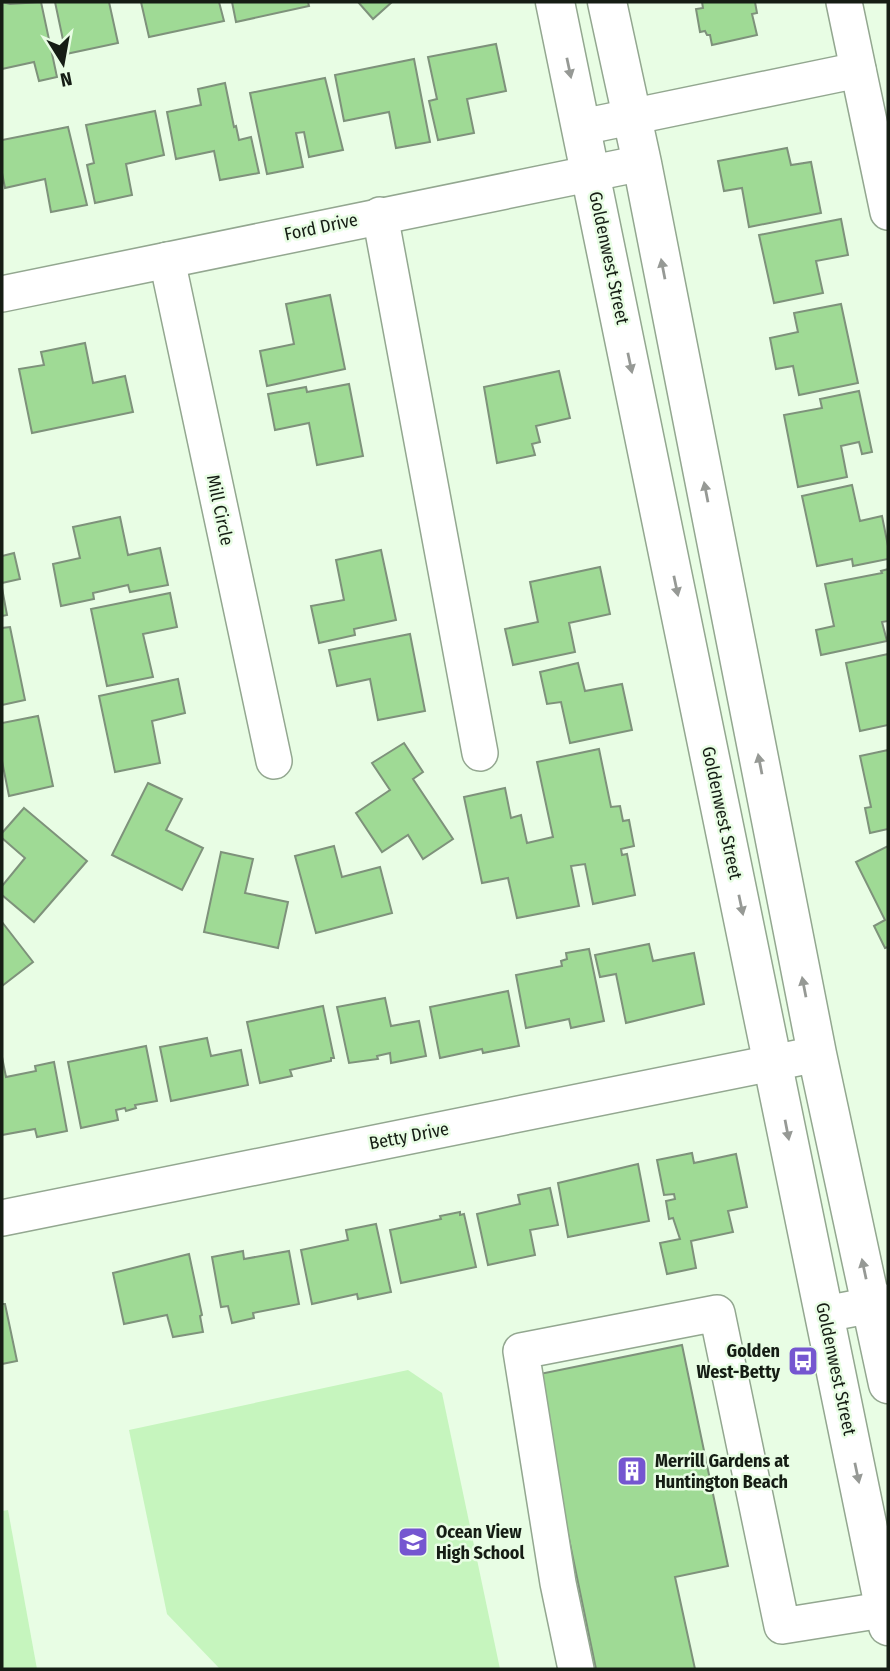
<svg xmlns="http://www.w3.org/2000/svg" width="890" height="1671" font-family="'Fira Sans Condensed',sans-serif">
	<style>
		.green { fill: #c6f5be }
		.building { fill: #9fda95; stroke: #7e927b; stroke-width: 2 }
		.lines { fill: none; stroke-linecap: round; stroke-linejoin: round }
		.minor-casing { stroke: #93a790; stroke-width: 38 }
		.major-casing { stroke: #93a790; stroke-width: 41 }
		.minor { stroke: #fff; stroke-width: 35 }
		.major { stroke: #fff; stroke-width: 38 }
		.oneway { fill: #969995 }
		.labels { text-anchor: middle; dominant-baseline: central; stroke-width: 5; stroke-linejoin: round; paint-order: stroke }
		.street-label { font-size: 18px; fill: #151d14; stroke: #e8fde4 }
		.poi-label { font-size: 18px; font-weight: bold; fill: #151d14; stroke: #e8fde4; text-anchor: start }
	</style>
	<rect width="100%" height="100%" fill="#e8fde4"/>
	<g class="green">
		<path d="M408,1370L442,1393L500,1669H220L167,1614L129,1430Z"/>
		<path d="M8,1510L37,1669H2V1511Z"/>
	</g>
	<g class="building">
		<path d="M2,2L10,4L41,2L57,77L39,81L34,62L2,69Z"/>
		<path d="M55,2H109L118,43L66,54Z"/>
		<path d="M141,2H219L224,21L149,37Z"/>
		<path d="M232,2H308L309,6L236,22Z"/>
		<path d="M358,2H392L373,19Z"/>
		<path d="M702,2H755L757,13L752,14L757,35L712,45L710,35H707L705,31L700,32L696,9L703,8Z"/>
		<path d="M496,44L506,91L467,99L474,133L438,140L429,101L437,99L428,57Z"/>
		<path d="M414,59L430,142L396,148L389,112L344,121L335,75Z"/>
		<path d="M325,78L343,150L309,157L304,132L296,133L303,167L267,174L250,93Z"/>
		<path d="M225,83L234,127L236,126L239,140L251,137L259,173L220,180L214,151L176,159L167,112L201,105L198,89Z"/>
		<path d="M155,111L164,155L126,164L132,195L95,203L87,165L94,163L86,125Z"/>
		<path d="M68,127L87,205L51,212L45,179L5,188L2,173V140Z"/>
		<path d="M787,148L791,165L811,162L821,213L749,227L742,188L724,191L718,161Z"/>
		<path d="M841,219L848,255L816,261L823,293L774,303L759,235Z"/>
		<path d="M330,295L345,369L267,386L260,351L294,344L286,304Z"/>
		<path d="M841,304L858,383L799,395L793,366L776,369L770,338L798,332L794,313Z"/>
		<path d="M85,343L93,383L125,376L133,412L32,433L19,369L44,365L41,352Z"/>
		<path d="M559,371L570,418L536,426L540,442L532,444L535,455L497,463L484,387Z"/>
		<path d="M349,384L363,456L317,465L309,423L275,430L268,394L306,387L307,392Z"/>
		<path d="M859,391L872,452L862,454L859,442L841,446L847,477L798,487L784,415L822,408L820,399Z"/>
		<path d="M852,485L860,521L882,516L888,546V559L853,566L852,559L817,566L802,496Z"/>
		<path d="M120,517L128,555L160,548L168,585L130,592L128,585L93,593L94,599L61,606L53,564L80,558L73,527Z"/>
		<path d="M381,550L396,620L354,629L355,635L319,643L311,606L344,600L336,560Z"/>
		<path d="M14,553L20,579L2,583V556Z"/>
		<path d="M600,567L610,614L569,623L575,652L513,665L505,629L538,622L530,582Z"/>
		<path d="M888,569V621L882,622L887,641L821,655L816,630L834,626L825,584L882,573L881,571Z"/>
		<path d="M2,588L7,615L2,616Z"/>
		<path d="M170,593L177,627L143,634L153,677L107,686L91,609Z"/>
		<path d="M10,627L25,700L2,705V628Z"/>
		<path d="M410,634L425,711L378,720L370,679L337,686L329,650Z"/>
		<path d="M888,654V725L860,731L846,663Z"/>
		<path d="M578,663L585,691L622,684L632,730L570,743L561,702L547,704L540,672Z"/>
		<path d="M178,679L185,713L152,721L160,763L115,772L99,696Z"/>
		<path d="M38,716L53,786L9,796L2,761V723Z"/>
		<path d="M404,743L423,772L413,779L453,839L423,859L408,835L382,852L356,813L390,790L372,763Z"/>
		<path d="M599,749L611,807L620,806L623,821L629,820L634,846L621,849L622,855L627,854L635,895L593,904L585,864L571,866L579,906L517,918L508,878L482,883L464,797L505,788L511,818L521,815L527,843L553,837L537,762Z"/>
		<path d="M888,750V829L870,833L865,808L871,807L860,756Z"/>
		<path d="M148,783L182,799L166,830L203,848L182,890L112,855Z"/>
		<path d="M24,808L87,861L34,922L2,895V886L25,858L2,838V833Z"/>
		<path d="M334,846L342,877L380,867L392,913L316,933L295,856Z"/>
		<path d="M888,846V947L885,948L874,926L885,920L856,862Z"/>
		<path d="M221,852L253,859L245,893L288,902L278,948L204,932Z"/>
		<path d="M2,922L33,962L2,986Z"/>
		<path d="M649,944L653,961L694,953L704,1004L626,1023L616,974L600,977L595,955Z"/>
		<path d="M589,949L604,1021L571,1028L569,1019L526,1028L516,975L562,966L561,961L567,959L566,953Z"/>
		<path d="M508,991L519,1046L483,1053L482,1049L440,1058L430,1007Z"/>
		<path d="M385,998L391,1026L419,1021L426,1056L391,1063L390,1053L377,1056L378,1059L349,1063L337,1007Z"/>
		<path d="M323,1006L334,1058H331V1061L290,1070L292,1076L260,1083L247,1022Z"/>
		<path d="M207,1038L211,1056L241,1050L248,1085L171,1101L160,1047Z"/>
		<path d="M146,1046L157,1101L135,1105L136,1108L126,1111L125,1108L116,1110L118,1120L81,1128L68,1062Z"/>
		<path d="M2,1057L6,1077L36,1071L35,1066L54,1062L67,1131L37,1137L35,1129L2,1135Z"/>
		<path d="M692,1153L694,1163L736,1154L747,1207L728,1211L733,1232L691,1241L696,1268L667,1274L660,1243L680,1239L673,1218L669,1219L666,1201L675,1199L674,1194L664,1195L657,1160Z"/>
		<path d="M638,1164L649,1221L568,1237L558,1183Z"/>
		<path d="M550,1188L558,1225L530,1230L535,1255L488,1265L477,1214L520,1204L518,1195Z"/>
		<path d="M460,1212V1215L464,1214L476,1267L401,1283L390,1230L441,1219L440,1216Z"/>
		<path d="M376,1224L391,1292L358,1299L357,1294L312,1304L301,1250L348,1240L346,1230Z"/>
		<path d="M243,1251L244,1259L289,1251L299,1304L253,1313L254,1318L232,1323L228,1306L221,1307L212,1257Z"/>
		<path d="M189,1254L202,1315L200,1316L203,1332L173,1337L167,1315L124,1324L113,1273Z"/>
		<path d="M2,1304H5L17,1361L2,1364Z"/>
		<path d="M682,1345L728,1566L675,1577L695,1669H596L535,1375Z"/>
	</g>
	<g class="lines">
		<g class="minor-casing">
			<g id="minor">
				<path d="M844,2L888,212"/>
				<path d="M582,127L858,70"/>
				<path d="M380,215L480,753"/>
				<path d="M167,260L274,761"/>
				<path d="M2,294L642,163"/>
				<path d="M2,1218L817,1054"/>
				<path d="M825,1314L888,1302"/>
				<path d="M576,1669L558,1583L521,1351L717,1313L782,1626L888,1609"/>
			</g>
		</g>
		<g class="major-casing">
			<g id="major">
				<path d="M555,2L888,1626"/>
				<path d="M607,2L642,163L817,1054L888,1384"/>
			</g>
		</g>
		<use href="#minor" class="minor"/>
		<use href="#major" class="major"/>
	</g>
	<defs><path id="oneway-solid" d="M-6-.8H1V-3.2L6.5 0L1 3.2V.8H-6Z" transform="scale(1.75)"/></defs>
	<g class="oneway">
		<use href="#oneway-solid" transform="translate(569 68) rotate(78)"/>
		<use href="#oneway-solid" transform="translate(663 269) rotate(-101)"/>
		<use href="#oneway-solid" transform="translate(630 363) rotate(78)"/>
		<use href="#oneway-solid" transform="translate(706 492) rotate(-101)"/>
		<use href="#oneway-solid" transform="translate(676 586) rotate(78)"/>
		<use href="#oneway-solid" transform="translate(760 764) rotate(-101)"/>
		<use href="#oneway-solid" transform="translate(741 905) rotate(78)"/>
		<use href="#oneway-solid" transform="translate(804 987) rotate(-101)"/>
		<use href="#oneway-solid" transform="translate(787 1130) rotate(79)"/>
		<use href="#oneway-solid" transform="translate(864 1269) rotate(-102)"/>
		<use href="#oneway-solid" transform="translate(857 1473) rotate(78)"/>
	</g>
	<defs>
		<g id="bus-square" transform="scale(1.575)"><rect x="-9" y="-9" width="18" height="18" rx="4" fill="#7556d0" stroke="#e8fde4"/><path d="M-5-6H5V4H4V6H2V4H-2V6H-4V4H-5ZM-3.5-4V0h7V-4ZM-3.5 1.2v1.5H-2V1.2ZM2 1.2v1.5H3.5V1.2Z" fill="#fff"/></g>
		<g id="building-square" transform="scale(1.575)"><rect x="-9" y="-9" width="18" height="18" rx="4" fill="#7556d0" stroke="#e8fde4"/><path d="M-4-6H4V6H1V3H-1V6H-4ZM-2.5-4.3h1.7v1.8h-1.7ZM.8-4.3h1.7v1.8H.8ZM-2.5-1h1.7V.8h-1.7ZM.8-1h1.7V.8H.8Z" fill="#fff"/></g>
		<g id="school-square" transform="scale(1.575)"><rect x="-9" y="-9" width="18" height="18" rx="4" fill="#7556d0" stroke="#e8fde4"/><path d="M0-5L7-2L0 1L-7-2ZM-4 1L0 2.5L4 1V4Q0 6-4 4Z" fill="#fff"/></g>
	</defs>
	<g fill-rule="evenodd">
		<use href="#bus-square" x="803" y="1361"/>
		<use href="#building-square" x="632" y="1471"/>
		<use href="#school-square" x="413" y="1542"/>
	</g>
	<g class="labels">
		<g class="street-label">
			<text transform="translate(321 227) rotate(-12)">Ford Drive</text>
			<text transform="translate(609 258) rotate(78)">Goldenwest Street</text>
			<text transform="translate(220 510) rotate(78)">Mill Circle</text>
			<text transform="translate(722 813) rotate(78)">Goldenwest Street</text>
			<text transform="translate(409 1136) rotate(-11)">Betty Drive</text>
			<text transform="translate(836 1369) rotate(78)">Goldenwest Street</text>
		</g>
		<g class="poi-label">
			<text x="780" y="1351" text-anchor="end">Golden<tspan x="780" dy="21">West-Betty</tspan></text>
			<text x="655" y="1461">Merrill Gardens at<tspan x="655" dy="21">Huntington Beach</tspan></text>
			<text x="436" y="1532">Ocean View<tspan x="436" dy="21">High School</tspan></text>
		</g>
	</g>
	<rect width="890" height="1671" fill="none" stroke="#151d14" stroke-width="7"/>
	<g transform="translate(63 63) rotate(169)" stroke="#e8fde4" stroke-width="5" paint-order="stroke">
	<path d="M0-5L12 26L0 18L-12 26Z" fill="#151d14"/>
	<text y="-10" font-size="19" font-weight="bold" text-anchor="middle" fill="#151d14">N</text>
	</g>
</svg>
